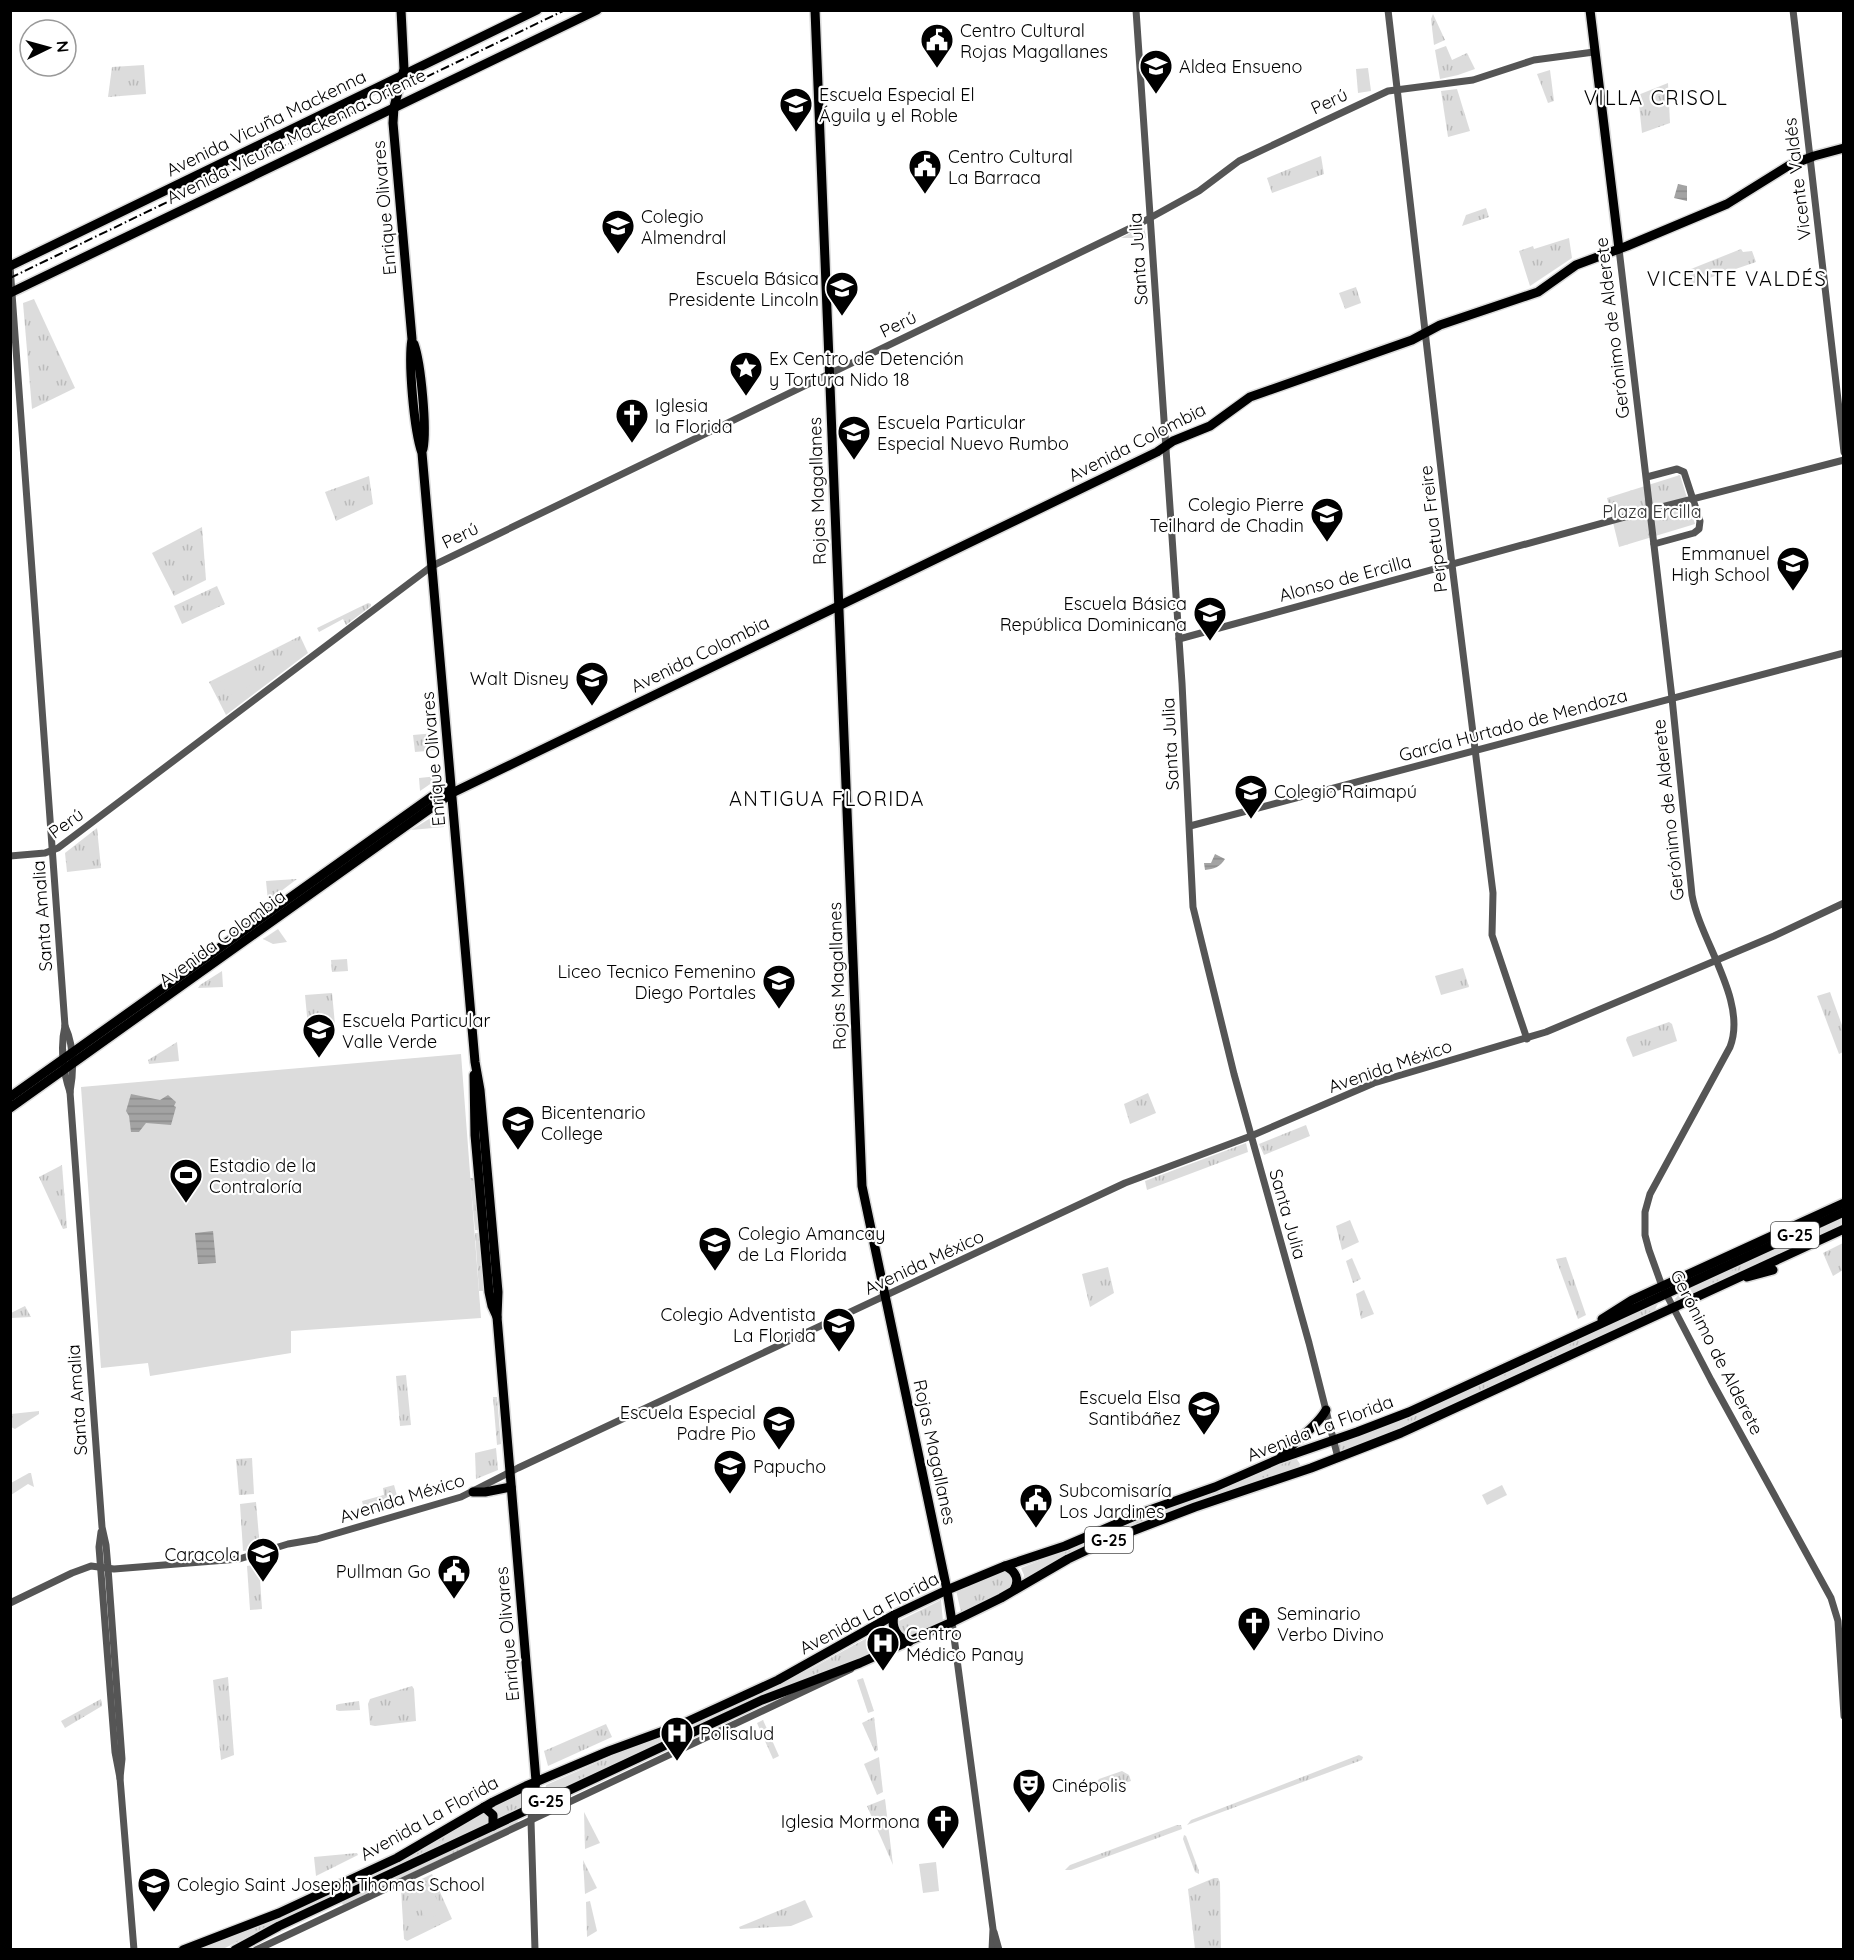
<svg xmlns="http://www.w3.org/2000/svg" width="1854" height="1960" font-family="Quicksand,sans-serif">
	<style>
		.grass { fill: url(#grass-tufts) }
		.pitch { fill: #dcdcdc }
		.water { fill: url(#water-rules) }
		.lines { fill: none; stroke-linecap: round; stroke-linejoin: round }
		.major-casing { stroke: #dbdbdb; stroke-width: 12 }
		.minor { stroke: #555; stroke-width: 7 }
		.major { stroke: #000; stroke-width: 9 }
		.rail { stroke: #000; stroke-width: 2; stroke-dasharray: 9 3 1.5 3; stroke-linecap: butt }
		.labels { text-anchor: middle; dominant-baseline: central; stroke-width: 4.5; stroke-linejoin: round; paint-order: stroke }
		.shield { fill: #fff; stroke: #4c4c4c; stroke-width: 1.5 }
		.shield-label { font-size: 16px; font-weight: bold; fill: #000 }
		.poi-label { font-size: 18px; fill: #000; stroke: #fff; text-anchor: start }
		.street-label { font-size: 18px; fill: #000; stroke: #fff }
		.park-label { font-size: 18px; fill: #333; stroke: #fff }
		.neighbourhood-label { font-size: 20px; letter-spacing: 1.5px; fill: #000; stroke: #fff }
	</style>
	<defs>
		<pattern id="grass-tufts" width="24" height="20" patternUnits="userSpaceOnUse" patternTransform="scale(1.5)"><rect width="24" height="20" fill="#dcdcdc"/><path d="M3 7l-1-3M5 7V3M7 7l1-3M15 17l-1-3M17 17v-4M19 17l1-3" fill="none" stroke="#bbb"/></pattern>
		<pattern id="water-rules" width="6" height="5" patternUnits="userSpaceOnUse" patternTransform="scale(1.5)"><rect width="6" height="5" fill="#a3a3a3"/><path d="M0 2.5h6" fill="none" stroke="#8b8b8b"/></pattern>
	</defs>
	<rect width="100%" height="100%" fill="#fff"/>
	<g class="grass">
		<path d="M1433,14L1445,40L1434,45L1431,19Z"/>
		<path d="M1446,46L1452,60L1467,53L1475,69L1458,75L1440,79L1435,50Z"/>
		<path d="M144,65L146,94L108,97L112,67Z"/>
		<path d="M1550,70L1554,101L1548,103L1537,74Z"/>
		<path d="M1668,83L1670,123L1642,133L1638,95Z"/>
		<path d="M1457,89L1470,131L1448,137L1441,91Z"/>
		<path d="M1321,156L1324,174L1272,193L1267,178Z"/>
		<path d="M1486,208L1489,217L1462,226L1466,215Z"/>
		<path d="M1144,226L1146,238H1121Z"/>
		<path d="M1569,238L1572,258L1530,286L1519,251L1533,246L1534,249Z"/>
		<path d="M1741,249L1743,252L1752,251L1756,262L1686,286L1681,273Z"/>
		<path d="M1356,287L1361,303L1345,309L1339,293Z"/>
		<path d="M34,299L75,388L32,409L23,303Z"/>
		<path d="M1680,475L1695,524L1619,547L1607,498Z"/>
		<path d="M369,476L373,504L336,521L325,492Z"/>
		<path d="M202,527L206,580L174,596L152,553Z"/>
		<path d="M217,586L225,604L182,624L174,606Z"/>
		<path d="M368,603L371,604V606L346,625L343,619L319,632L317,628Z"/>
		<path d="M300,636L308,653L226,715L209,682Z"/>
		<path d="M436,733L438,750L415,752L413,735Z"/>
		<path d="M438,776L439,778L420,791L419,778Z"/>
		<path d="M442,811L444,827L411,830Z"/>
		<path d="M97,828L101,868L67,872L65,853Z"/>
		<path d="M296,879H297L268,901L266,881Z"/>
		<path d="M278,929L287,942L273,944L263,939Z"/>
		<path d="M347,959L348,971L332,972L331,960Z"/>
		<path d="M1463,968L1469,987L1441,995L1435,976Z"/>
		<path d="M222,971L223,987L198,988L200,985Z"/>
		<path d="M1830,992L1843,1028V1052L1839,1054L1817,996Z"/>
		<path d="M332,993L335,1025L308,1027L305,995Z"/>
		<path d="M1669,1022L1672,1024L1677,1041L1633,1057L1626,1040L1627,1037Z"/>
		<path d="M177,1042L179,1061L149,1064L148,1060Z"/>
		<path d="M1148,1093L1156,1113L1130,1124L1124,1104Z"/>
		<path d="M1306,1125L1310,1136L1264,1155L1259,1144Z"/>
		<path d="M1246,1143L1248,1152L1147,1190L1145,1181Z"/>
		<path d="M62,1165L67,1228L63,1229L39,1177Z"/>
		<path d="M470,1178H475L480,1230H475Z"/>
		<path d="M1843,1216V1223L1736,1276L1677,1302L1675,1299L1679,1294Z"/>
		<path d="M1350,1220L1359,1242L1342,1250L1336,1226Z"/>
		<path d="M475,1233H480L485,1291H479Z"/>
		<path d="M1843,1243V1270L1833,1276L1823,1253Z"/>
		<path d="M1566,1257L1586,1315L1578,1319L1556,1259Z"/>
		<path d="M1352,1258L1361,1279L1353,1283L1346,1261Z"/>
		<path d="M1108,1267L1114,1293L1090,1307L1082,1274Z"/>
		<path d="M1364,1290L1374,1314L1361,1319L1356,1294Z"/>
		<path d="M1659,1301L1655,1310C1551,1360 1447,1409 1340,1452L1337,1445L1473,1387Z"/>
		<path d="M25,1306L31,1317L11,1318V1313Z"/>
		<path d="M406,1375L411,1425L400,1426L396,1376Z"/>
		<path d="M493,1397H497L501,1444L497,1445Z"/>
		<path d="M39,1411V1414L15,1429L11,1427V1414Z"/>
		<path d="M496,1448L498,1470L476,1479L475,1453Z"/>
		<path d="M252,1458L254,1494L239,1495L236,1459Z"/>
		<path d="M1296,1458L1300,1464L1298,1469L1158,1517L1023,1582L1024,1575L1021,1568Z"/>
		<path d="M29,1473H31L34,1487L28,1484L11,1495V1483Z"/>
		<path d="M394,1485L399,1503L365,1513L362,1501L384,1495L383,1488Z"/>
		<path d="M256,1502L260,1549L243,1551L240,1504Z"/>
		<path d="M259,1564L262,1609L250,1610L247,1566Z"/>
		<path d="M1005,1571L1012,1573L1014,1579L1012,1587L961,1612L956,1590Z"/>
		<path d="M941,1600L943,1622L907,1639L898,1628L899,1621Z"/>
		<path d="M889,1626L893,1640L897,1644C848,1663 799,1679 751,1699C681,1729 614,1766 544,1797L546,1785L812,1668Z"/>
		<path d="M228,1677L234,1755L221,1760L213,1680Z"/>
		<path d="M863,1678L874,1711L868,1713L857,1680Z"/>
		<path d="M412,1686L414,1689L416,1721L375,1726L370,1725L368,1704L370,1699Z"/>
		<path d="M101,1699L102,1706L65,1728L61,1721Z"/>
		<path d="M359,1701L360,1710L339,1711L336,1710V1705L339,1704Z"/>
		<path d="M874,1717L878,1750L875,1752L862,1723Z"/>
		<path d="M763,1720L779,1756L773,1759L757,1723Z"/>
		<path d="M606,1724L612,1737L548,1766L544,1751Z"/>
		<path d="M1359,1755L1363,1757L1362,1760L1187,1825L1191,1820Z"/>
		<path d="M879,1757L883,1792L877,1795L864,1764Z"/>
		<path d="M1122,1771L1129,1775L1131,1781L1097,1792L1094,1786L1099,1779Z"/>
		<path d="M525,1791L523,1808L497,1820L492,1808Z"/>
		<path d="M885,1799L893,1865L867,1806Z"/>
		<path d="M484,1812L490,1816V1823L267,1927L223,1949L195,1950Z"/>
		<path d="M584,1812L600,1843L585,1849Z"/>
		<path d="M517,1820L518,1823L343,1905L341,1901Z"/>
		<path d="M1177,1825H1181L1182,1829L1071,1870H1065L1070,1865Z"/>
		<path d="M1184,1835L1186,1836L1199,1871V1874L1195,1872L1183,1839Z"/>
		<path d="M357,1853L358,1855L316,1876L314,1857Z"/>
		<path d="M583,1860L597,1888L585,1894Z"/>
		<path d="M432,1874L452,1919L407,1941L404,1939L401,1889Z"/>
		<path d="M1214,1878H1218L1220,1882L1221,1949H1195L1188,1889Z"/>
		<path d="M805,1900L813,1917L791,1926L740,1929L739,1927Z"/>
		<path d="M590,1901L597,1931L587,1937L586,1902Z"/>
	</g>
	<g class="pitch">
		<path d="M1368,68L1371,91L1358,93L1356,69Z"/>
		<path d="M1643,520L1648,536L1621,544L1616,527Z"/>
		<path d="M247,667L255,683L228,696L220,681Z"/>
		<path d="M461,1054L481,1318L291,1331V1353L150,1376L148,1363L101,1368L81,1087Z"/>
		<path d="M1502,1485L1507,1495L1487,1505L1482,1495Z"/>
		<path d="M936,1862L939,1891L923,1893L919,1864Z"/>
		<path d="M430,1885L443,1912L426,1920L413,1893Z"/>
	</g>
	<g class="water">
		<path d="M1678,184L1687,186V201L1674,198Z"/>
		<path d="M1215,854L1225,859C1220,867 1214,869 1205,870L1204,863H1211Z"/>
		<path d="M131,1094L160,1100L168,1095L176,1102L174,1106L176,1107L171,1125L146,1123L139,1132H131L129,1116L126,1111Z"/>
		<path d="M213,1231L216,1263L198,1264L195,1233Z"/>
	</g>
	<g class="lines">
		<g class="major-casing">
			<g id="major">
				<path d="M401,10L404,69L394,107L393,123L412,339C408,362 414,430 422,453L475,1062L480,1090L498,1292L497,1317L536,1781L532,1807"/>
				<path d="M815,10L862,1186L947,1590L952,1622"/>
				<path d="M1590,10L1619,249"/>
				<path d="M10,266L537,10"/>
				<path d="M10,293L597,10"/>
				<path d="M414,344C421,364 427,428 423,449"/>
				<path d="M474,1075L475,1135L489,1292L492,1306L497,1317"/>
				<path d="M10,1097L437,793L446,790L452,793"/>
				<path d="M10,1108L452,793L1157,452L1173,441L1210,426L1250,397L1412,340L1440,325L1538,292L1576,265L1627,246L1727,204L1788,166L1814,156L1844,148"/>
				<path d="M1747,1277L1773,1270"/>
				<path d="M1602,1319L1632,1300L1844,1203"/>
				<path d="M1281,1457C1294,1441 1317,1427 1326,1410"/>
				<path d="M473,1492H485L511,1487"/>
				<path d="M1005,1566C1016,1571 1020,1580 1014,1590"/>
				<path d="M894,1615C891,1628 896,1637 909,1642"/>
				<path d="M484,1807L493,1815V1826"/>
				<path d="M183,1950L279,1913L397,1858L493,1802L526,1786L609,1751L680,1725L778,1680L894,1615L947,1590L1005,1566L1065,1546L1144,1512L1215,1487L1279,1459L1357,1432L1409,1412L1844,1212"/>
				<path d="M235,1950L279,1926L762,1700L860,1663L952,1622L1001,1598L1068,1559L1106,1541L1195,1507L1311,1468L1401,1433L1844,1229"/>
			</g>
		</g>
		<g class="minor">
			<path d="M1136,10L1182,683L1193,907L1234,1074L1309,1343L1338,1458"/>
			<path d="M1388,10L1452,565L1493,893L1492,935L1527,1039"/>
			<path d="M1793,10L1844,452"/>
			<path d="M1619,249L1672,698L1692,895C1700,941 1748,1001 1730,1047L1650,1194L1645,1212V1235L1649,1250L1662,1286L1711,1380L1831,1598L1838,1621L1844,1716"/>
			<path d="M10,266L65,1026C60,1046 63,1072 70,1092"/>
			<path d="M1647,477L1677,469L1684,472L1700,521L1699,529L1694,533L1654,544"/>
			<path d="M1179,639L1650,510L1844,460"/>
			<path d="M1190,826L1844,653"/>
			<path d="M10,856L45,853L58,848L432,566L1139,224L1199,191L1239,161L1388,91L1473,80L1534,60L1594,52"/>
			<path d="M65,1026C74,1046 74,1070 70,1092L102,1527L106,1545L108,1568L122,1759L120,1778"/>
			<path d="M101,1532L99,1547L115,1752L120,1778L134,1950"/>
			<path d="M10,1603L72,1573L91,1566L114,1569L239,1559L288,1544L317,1539L461,1497L518,1468L1125,1183L1251,1136L1374,1083L1546,1032L1774,936L1844,903"/>
			<path d="M952,1622L993,1929L992,1950"/>
			<path d="M532,1807L531,1821L535,1950"/>
			<path d="M994,1932L999,1950"/>
			<path d="M256,1950L851,1669"/>
		</g>
		<use href="#major" class="major"/>
		<path class="rail" d="M10,278L565,10"/>
	</g>
	<defs>
		<g id="civic-pin" transform="scale(1.725)"><path d="M0 17L-7.5 6A9.5 9.5 0 1 1 7.5 6Z" fill="#000" stroke="#fff"/><path d="M-.6-6.5H3V-4.5H.6V-3L4-1V1h2V6H-6V1h2V-1L-.6-3ZM-1.2 2.5V6h2.4V2.5Z" fill="#fff"/></g>
		<g id="school-pin" transform="scale(1.725)"><path d="M0 17L-7.5 6A9.5 9.5 0 1 1 7.5 6Z" fill="#000" stroke="#fff"/><path d="M0-5L7-2L0 1L-7-2ZM-4 1L0 2.5L4 1V4Q0 6-4 4Z" fill="#fff"/></g>
		<g id="sight-pin" transform="scale(1.725)"><path d="M0 17L-7.5 6A9.5 9.5 0 1 1 7.5 6Z" fill="#000" stroke="#fff"/><path d="M0-6L1.8-2.2L6-1.7L2.9 1.2L3.7 5.4L0 3.3L-3.7 5.4L-2.9 1.2L-6-1.7L-1.8-2.2Z" fill="#fff"/></g>
		<g id="church-pin" transform="scale(1.725)"><path d="M0 17L-7.5 6A9.5 9.5 0 1 1 7.5 6Z" fill="#000" stroke="#fff"/><path d="M-1.2-6h2.4v3.5h3.3v2.4h-3.3V6h-2.4V-.1h-3.3v-2.4h3.3Z" fill="#fff"/></g>
		<g id="stadium-pin" transform="scale(1.725)"><path d="M0 17L-7.5 6A9.5 9.5 0 1 1 7.5 6Z" fill="#000" stroke="#fff"/><path d="M0-5a6.5 5 0 1 0 0 10a6.5 5 0 1 0 0-10ZM-3.5-1.8h7v3.6h-7Z" fill="#fff"/></g>
		<g id="hospital-pin" transform="scale(1.725)"><path d="M0 17L-7.5 6A9.5 9.5 0 1 1 7.5 6Z" fill="#000" stroke="#fff"/><path d="M-5-5h3v3.5h4V-5h3V5h-3V1.5h-4V5h-3Z" fill="#fff"/></g>
		<g id="theatre-pin" transform="scale(1.725)"><path d="M0 17L-7.5 6A9.5 9.5 0 1 1 7.5 6Z" fill="#000" stroke="#fff"/><path d="M-5-5.5Q0-4 5-5.5V0Q5 5 0 6Q-5 5-5 0ZM-3.3-2.5H-1v1.5H-3.3ZM1-2.5H3.3v1.5H1ZM-2.8 1Q0 5.5 2.8 1Z" fill="#fff"/></g>
	</defs>
	<g fill-rule="evenodd">
		<use href="#civic-pin" x="937" y="40"/>
		<use href="#school-pin" x="1156" y="66"/>
		<use href="#school-pin" x="796" y="104"/>
		<use href="#civic-pin" x="925" y="166"/>
		<use href="#school-pin" x="618" y="226"/>
		<use href="#school-pin" x="842" y="288"/>
		<use href="#sight-pin" x="746" y="368"/>
		<use href="#church-pin" x="632" y="415"/>
		<use href="#school-pin" x="854" y="432"/>
		<use href="#school-pin" x="1327" y="514"/>
		<use href="#school-pin" x="1793" y="563"/>
		<use href="#school-pin" x="1210" y="613"/>
		<use href="#school-pin" x="592" y="678"/>
		<use href="#school-pin" x="1251" y="791"/>
		<use href="#school-pin" x="779" y="981"/>
		<use href="#school-pin" x="319" y="1030"/>
		<use href="#school-pin" x="518" y="1122"/>
		<use href="#stadium-pin" x="186" y="1175"/>
		<use href="#school-pin" x="715" y="1243"/>
		<use href="#school-pin" x="839" y="1324"/>
		<use href="#school-pin" x="1204" y="1407"/>
		<use href="#school-pin" x="779" y="1422"/>
		<use href="#school-pin" x="730" y="1466"/>
		<use href="#civic-pin" x="1036" y="1500"/>
		<use href="#school-pin" x="263" y="1554"/>
		<use href="#civic-pin" x="454" y="1571"/>
		<use href="#church-pin" x="1254" y="1623"/>
		<use href="#hospital-pin" x="883" y="1643"/>
		<use href="#hospital-pin" x="677" y="1733"/>
		<use href="#theatre-pin" x="1029" y="1785"/>
		<use href="#church-pin" x="943" y="1821"/>
		<use href="#school-pin" x="154" y="1884"/>
	</g>
	<g class="labels">
		<g class="shield">
			<rect x="1771" y="1222" width="48" height="26" rx="4.5"/>
			<rect x="1085" y="1527" width="48" height="26" rx="4.5"/>
			<rect x="522" y="1788" width="48" height="26" rx="4.5"/>
		</g>
		<g class="shield-label">
			<text x="1795" y="1235">G-25</text>
			<text x="1109" y="1540">G-25</text>
			<text x="546" y="1801">G-25</text>
		</g>
		<g class="poi-label">
			<text x="960" y="30">Centro Cultural<tspan x="960" dy="21">Rojas Magallanes</tspan></text>
			<text x="1179" y="66">Aldea Ensueno</text>
			<text x="819" y="94">Escuela Especial El<tspan x="819" dy="21">Águila y el Roble</tspan></text>
			<text x="948" y="156">Centro Cultural<tspan x="948" dy="21">La Barraca</tspan></text>
			<text x="641" y="216">Colegio<tspan x="641" dy="21">Almendral</tspan></text>
			<text x="819" y="278" text-anchor="end">Escuela Básica<tspan x="819" dy="21">Presidente Lincoln</tspan></text>
			<text x="769" y="358">Ex Centro de Detención<tspan x="769" dy="21">y Tortura Nido 18</tspan></text>
			<text x="655" y="405">Iglesia<tspan x="655" dy="21">la Florida</tspan></text>
			<text x="877" y="422">Escuela Particular<tspan x="877" dy="21">Especial Nuevo Rumbo</tspan></text>
			<text x="1304" y="504" text-anchor="end">Colegio Pierre<tspan x="1304" dy="21">Teilhard de Chadin</tspan></text>
			<text x="1770" y="553" text-anchor="end">Emmanuel<tspan x="1770" dy="21">High School</tspan></text>
			<text x="1187" y="603" text-anchor="end">Escuela Básica<tspan x="1187" dy="21">República Dominicana</tspan></text>
			<text x="569" y="678" text-anchor="end">Walt Disney</text>
			<text x="1274" y="791">Colegio Raimapú</text>
			<text x="756" y="971" text-anchor="end">Liceo Tecnico Femenino<tspan x="756" dy="21">Diego Portales</tspan></text>
			<text x="342" y="1020">Escuela Particular<tspan x="342" dy="21">Valle Verde</tspan></text>
			<text x="541" y="1112">Bicentenario<tspan x="541" dy="21">College</tspan></text>
			<text x="209" y="1165">Estadio de la<tspan x="209" dy="21">Contraloría</tspan></text>
			<text x="738" y="1233">Colegio Amancay<tspan x="738" dy="21">de La Florida</tspan></text>
			<text x="816" y="1314" text-anchor="end">Colegio Adventista<tspan x="816" dy="21">La Florida</tspan></text>
			<text x="1181" y="1397" text-anchor="end">Escuela Elsa<tspan x="1181" dy="21">Santibáñez</tspan></text>
			<text x="756" y="1412" text-anchor="end">Escuela Especial<tspan x="756" dy="21">Padre Pio</tspan></text>
			<text x="753" y="1466">Papucho</text>
			<text x="1059" y="1490">Subcomisaría<tspan x="1059" dy="21">Los Jardines</tspan></text>
			<text x="240" y="1554" text-anchor="end">Caracola</text>
			<text x="431" y="1571" text-anchor="end">Pullman Go</text>
			<text x="1277" y="1613">Seminario<tspan x="1277" dy="21">Verbo Divino</tspan></text>
			<text x="906" y="1633">Centro<tspan x="906" dy="21">Médico Panay</tspan></text>
			<text x="700" y="1733">Polisalud</text>
			<text x="1052" y="1785">Cinépolis</text>
			<text x="920" y="1821" text-anchor="end">Iglesia Mormona</text>
			<text x="177" y="1884">Colegio Saint Joseph Thomas School</text>
		</g>
		<g class="street-label">
			<text transform="translate(1329 101) rotate(-25)">Perú</text>
			<text transform="translate(266 123) rotate(-26)">Avenida Vicuña Mackenna</text>
			<text transform="translate(296 136) rotate(-26)">Avenida Vicuña Mackenna Oriente</text>
			<text transform="translate(1797 179) rotate(-97)">Vicente Valdés</text>
			<text transform="translate(384 208) rotate(-95)">Enrique Olivares</text>
			<text transform="translate(1138 259) rotate(-94)">Santa Julia</text>
			<text transform="translate(898 324) rotate(-26)">Perú</text>
			<text transform="translate(1612 328) rotate(-97)">Gerónimo de Alderete</text>
			<text transform="translate(1137 442) rotate(-27)">Avenida Colombia</text>
			<text transform="translate(817 491) rotate(-92)">Rojas Magallanes</text>
			<text transform="translate(1433 529) rotate(-97)">Perpetua Freire</text>
			<text transform="translate(460 535) rotate(-26)">Perú</text>
			<text transform="translate(1345 578) rotate(-15)">Alonso de Ercilla</text>
			<text transform="translate(700 654) rotate(-26)">Avenida Colombia</text>
			<text transform="translate(1513 725) rotate(-15)">García Hurtado de Mendoza</text>
			<text transform="translate(1170 744) rotate(-93)">Santa Julia</text>
			<text transform="translate(433 759) rotate(-95)">Enrique Olivares</text>
			<text transform="translate(1668 810) rotate(-96)">Gerónimo de Alderete</text>
			<text transform="translate(66 823) rotate(-36)">Perú</text>
			<text transform="translate(42 916) rotate(-94)">Santa Amalia</text>
			<text transform="translate(222 938) rotate(-36)">Avenida Colombia</text>
			<text transform="translate(837 976) rotate(-92)">Rojas Magallanes</text>
			<text transform="translate(1390 1066) rotate(-19)">Avenida México</text>
			<text transform="translate(1288 1214) rotate(74)">Santa Julia</text>
			<text transform="translate(924 1262) rotate(-25)">Avenida México</text>
			<text transform="translate(1717 1352) rotate(63)">Gerónimo de Alderete</text>
			<text transform="translate(77 1400) rotate(-94)">Santa Amalia</text>
			<text transform="translate(1320 1428) rotate(-21)">Avenida La Florida</text>
			<text transform="translate(935 1452) rotate(78)">Rojas Magallanes</text>
			<text transform="translate(402 1498) rotate(-17)">Avenida México</text>
			<text transform="translate(869 1613) rotate(-28)">Avenida La Florida</text>
			<text transform="translate(507 1634) rotate(-95)">Enrique Olivares</text>
			<text transform="translate(429 1818) rotate(-29)">Avenida La Florida</text>
		</g>
		<g class="park-label">
			<text x="1652" y="511">Plaza Ercilla</text>
		</g>
		<g class="neighbourhood-label">
			<text x="1656" y="97">VILLA CRISOL</text>
			<text x="1737" y="278">VICENTE VALDÉS</text>
			<text x="827" y="798">ANTIGUA FLORIDA</text>
		</g>
	</g>
	<rect width="1854" height="1960" fill="none" stroke="#000000" stroke-width="24"/>
	<g transform="translate(48 48) rotate(85)"><circle r="28" fill="#ffffff" stroke="#999999" stroke-width="1.5"/>
	<path d="M0-4.5L10 22L0 15L-10 22Z" fill="#000000"/>
	<text y="-9" font-size="16" font-weight="bold" text-anchor="middle" fill="#000000">N</text>
	</g>
</svg>
